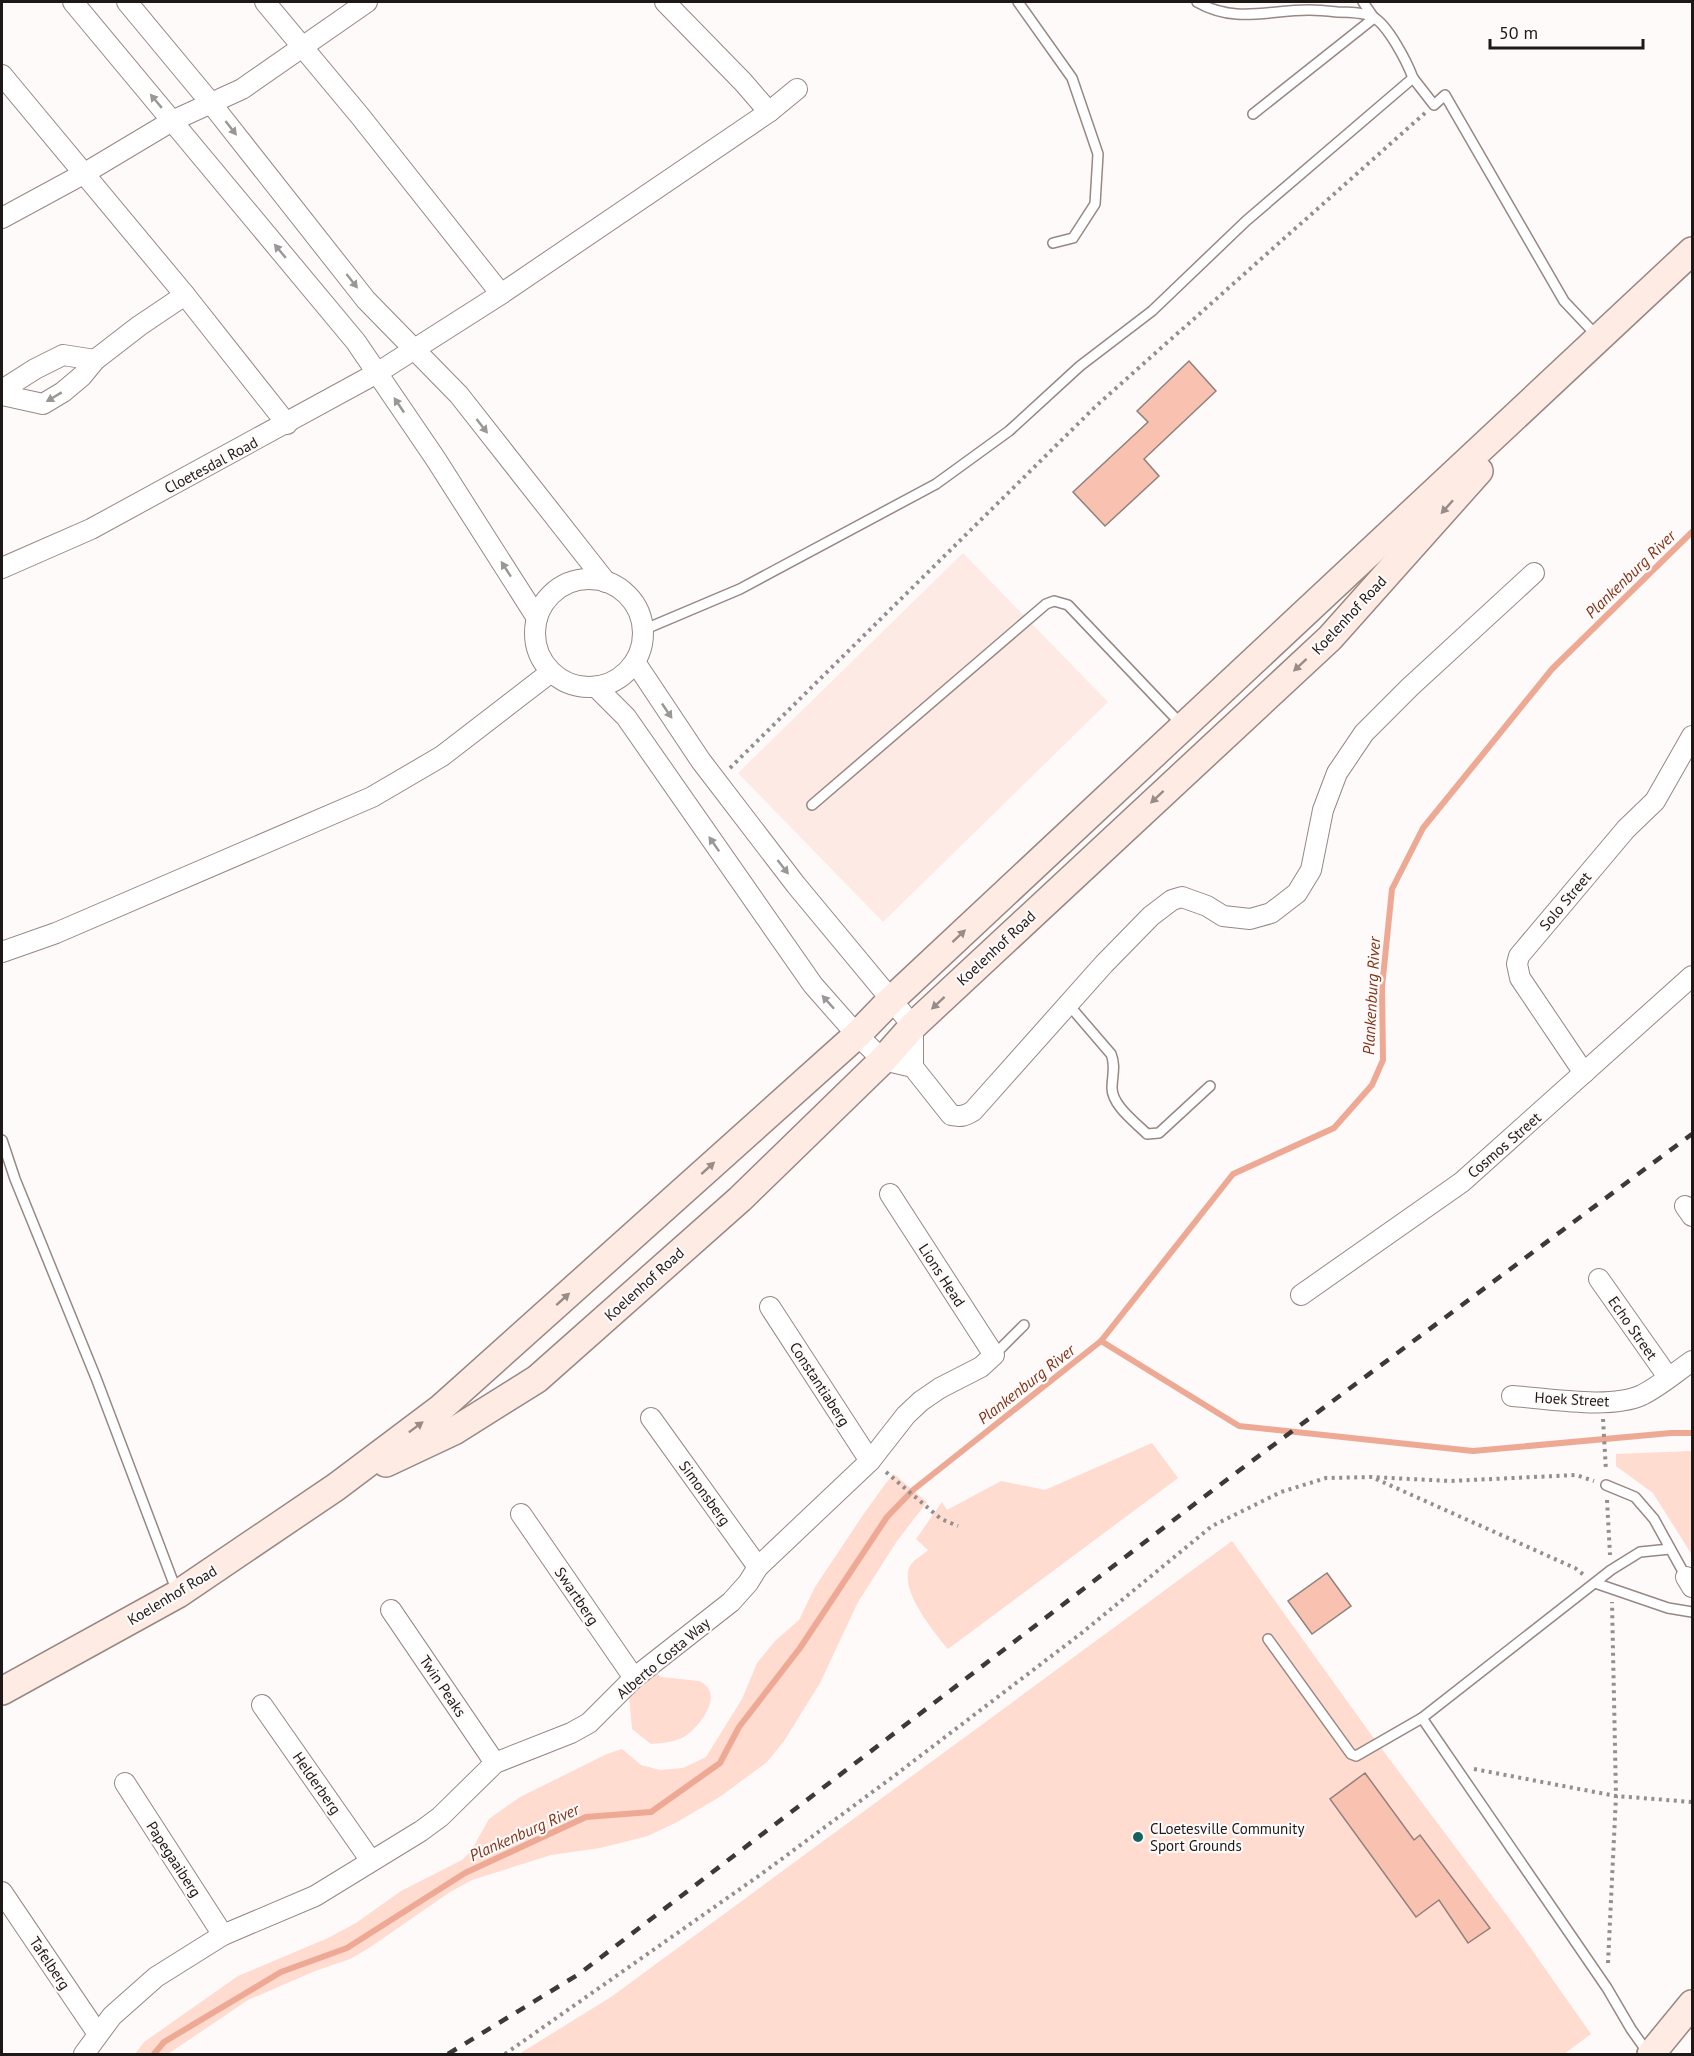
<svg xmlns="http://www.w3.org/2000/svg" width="1694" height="2056" font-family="'PT Sans',sans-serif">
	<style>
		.built { fill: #feeae4 }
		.green { fill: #ffdbd0 }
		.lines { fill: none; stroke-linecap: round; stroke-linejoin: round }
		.stream { stroke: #eda994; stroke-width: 6 }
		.building { fill: #f9c1af; stroke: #90817d; stroke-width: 1.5 }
		.lane-casing { stroke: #978884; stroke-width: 12 }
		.street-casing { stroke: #978884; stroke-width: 22 }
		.secondary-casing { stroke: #978884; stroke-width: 30 }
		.path { stroke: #938f8e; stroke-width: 4; stroke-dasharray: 3 4.5; stroke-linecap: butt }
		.lane { stroke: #fff; stroke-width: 9 }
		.street { stroke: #fff; stroke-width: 20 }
		.secondary { stroke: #feebe4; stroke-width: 27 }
		.rail { stroke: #3d3937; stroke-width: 4.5; stroke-dasharray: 10 10; stroke-linecap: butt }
		.oneway { fill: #9a9897 }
		.oneway2 { fill: #998c88 }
		.poi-dot { fill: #15635e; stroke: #fdfaf9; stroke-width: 2 }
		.labels { text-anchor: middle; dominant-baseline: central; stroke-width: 4.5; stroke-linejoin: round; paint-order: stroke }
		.street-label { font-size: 15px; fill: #1e1917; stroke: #fdfaf9 }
		.poi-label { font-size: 15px; fill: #1e1917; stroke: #fdfaf9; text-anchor: start }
		.water-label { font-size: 16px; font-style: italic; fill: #823318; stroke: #fdfaf9 }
	</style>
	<rect width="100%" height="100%" fill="#fdfaf9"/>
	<path class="built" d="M963,553L1108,702L883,922L738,773Z"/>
	<g class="green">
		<path d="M1152,1443L1178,1478L948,1649C934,1632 898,1589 910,1566C913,1560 923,1555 928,1550L916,1539L942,1502L947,1510L1001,1481L1045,1490Z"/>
		<path d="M1692,1451V1555L1653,1493L1616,1466V1454Z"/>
		<path d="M894,1474L927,1502L897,1541L858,1602L820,1683L784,1741L767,1762L721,1796L679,1821L648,1836L600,1848L551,1855L472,1880L450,1892L369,1948L350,1959L315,1971L248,2000L168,2054H135L144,2042L238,1976L328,1938L356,1923L401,1891L462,1860L471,1851L489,1819L520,1797L607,1754L622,1749L641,1765L660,1770L683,1768L706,1757L742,1699L757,1663L775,1641L799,1620L815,1587L863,1515L886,1483Z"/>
		<path d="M1232,1541L1375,1740L1520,1933L1591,2034L1564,2054H519L611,1997Z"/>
		<path d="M656,1673L661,1677L699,1681C726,1693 700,1727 684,1737C674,1742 663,1743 651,1744L632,1729L629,1694Z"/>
	</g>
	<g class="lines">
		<g class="stream">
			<path d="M1101,1341L1239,1426L1473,1451L1671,1433H1692"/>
			<path d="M154,2054L164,2042L281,1972L347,1948L465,1873L586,1817L651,1812L720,1763L739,1727L800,1648L887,1517L913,1490L1101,1341L1233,1174L1334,1128L1372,1085L1383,1060L1382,987L1392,889L1423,828L1552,669L1692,532"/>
		</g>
	</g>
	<g class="building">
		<path d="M1189,361L1216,391L1144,459L1159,476L1105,526L1073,492L1148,422L1137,411Z"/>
		<path d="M1327,1573L1351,1606L1312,1634L1288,1601Z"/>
		<path d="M1365,1773L1414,1840L1420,1835L1490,1928L1468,1943L1439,1900L1416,1917L1330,1799Z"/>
	</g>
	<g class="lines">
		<g class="lane-casing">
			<g id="lane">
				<path d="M1018,2L1072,78L1098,154L1095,204L1073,238L1053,243"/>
				<path d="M1413,78L1434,105L1445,95L1564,301L1597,336"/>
				<path d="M1253,114L1374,18L1363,2"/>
				<path d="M643,630L740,589L936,484L1009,431L1080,366L1152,311L1246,221L1413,78C1407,62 1388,25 1373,17C1363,12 1348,12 1337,12C1328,11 1318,10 1309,10C1268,10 1236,24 1197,2"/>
				<path d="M812,805L1046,604L1054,601L1068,605L1182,725"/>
				<path d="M1068,1004L1111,1054C1116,1066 1112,1076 1112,1088C1112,1105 1135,1122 1147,1134L1159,1133L1210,1086"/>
				<path d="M2,1140L15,1179L96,1378L177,1592"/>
				<path d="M994,1355L1024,1325"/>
				<path d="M1606,1485L1635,1497L1654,1519L1686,1577"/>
				<path d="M1595,1583L1668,1608L1692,1612"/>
				<path d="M1268,1639L1351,1754L1356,1756L1422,1718L1611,1570L1640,1552L1670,1549"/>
				<path d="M1422,1718L1607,1988L1631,2029L1648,2053"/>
			</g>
		</g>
		<g class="street-casing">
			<g id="street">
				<path d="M73,2L356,342L435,458L537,618"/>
				<path d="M127,2L210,102L366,300L459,395L606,582"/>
				<path d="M265,2L360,116L501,294"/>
				<path d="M665,2L743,82L769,112"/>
				<path d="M2,75L185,295L287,424"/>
				<path d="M2,218L85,173L172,121L242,89L367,2"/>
				<path d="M2,390L35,369L63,355L95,360"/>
				<path d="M2,395L43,404L63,392L82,376L95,360L139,326L185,295"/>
				<path d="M2,568L91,529L377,373L501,294L769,112L797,89"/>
				<circle cx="589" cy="633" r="54"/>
				<path d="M635,662L701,761L796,885L913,1026V1067"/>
				<path d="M596,687L626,717L813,985L857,1035L883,1060L913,1067L951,1115C961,1117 965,1116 973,1111L1104,964L1151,916L1172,900L1182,897L1207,906L1223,916L1250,919L1271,913L1297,893L1311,870L1323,810L1337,773L1364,733L1410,687L1534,573"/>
				<path d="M2,952L56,933L372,797L442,756L551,672"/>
				<path d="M1584,1073L1520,978L1517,964L1519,956L1626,829L1655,801L1692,736"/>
				<path d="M1685,1206L1692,1216"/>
				<path d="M1599,1279L1668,1377"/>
				<path d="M1301,1295L1462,1182L1692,976"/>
				<path d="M770,1307L870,1461"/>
				<path d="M1512,1396C1547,1398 1610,1410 1642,1395C1660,1386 1676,1372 1692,1361"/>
				<path d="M651,1418L758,1567"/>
				<path d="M521,1514L634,1678"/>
				<path d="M1686,1577L1692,1587"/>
				<path d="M391,1610L495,1763"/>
				<path d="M262,1705L371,1861"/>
				<path d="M125,1783L223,1935"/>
				<path d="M2,1892L98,2034"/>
				<path d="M84,2054L112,2016L156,1977L223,1935L315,1896L421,1831L440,1817L495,1763L571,1733L589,1723L634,1678L731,1602L748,1583L758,1567L870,1461L906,1415L921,1401L940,1388L981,1367L994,1355L890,1194"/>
			</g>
		</g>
		<g class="secondary-casing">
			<g id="secondary">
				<path d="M386,1463L454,1431L537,1379L740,1199L883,1060L913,1026L1330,638L1479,471"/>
				<path d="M2,1691L178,1594L336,1487L441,1408L857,1035L891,1000L1692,251"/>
				<path d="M1651,2054L1692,2004"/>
			</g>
		</g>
		<g class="path">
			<path d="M730,768L1096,406L1425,113"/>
			<path d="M1603,1419L1606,1471"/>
			<path d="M886,1472L941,1519L958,1526"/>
			<path d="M1376,1479L1575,1568L1584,1575"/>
			<path d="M1607,1500L1610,1555"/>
			<path d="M1474,1769L1616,1796L1692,1802"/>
			<path d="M1608,1963L1616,1796L1612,1602"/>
			<path d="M505,2054L760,1875L890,1779L1083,1632L1212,1526L1281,1492L1326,1478L1372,1477L1450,1481L1576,1475L1594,1481"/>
		</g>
		<use href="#lane" class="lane"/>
		<use href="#street" class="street"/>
		<use href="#secondary" class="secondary"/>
		<path class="rail" d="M448,2054L579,1974L1213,1490L1692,1134"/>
	</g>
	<defs><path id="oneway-solid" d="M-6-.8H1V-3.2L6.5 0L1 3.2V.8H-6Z" transform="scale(1.5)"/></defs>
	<g class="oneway">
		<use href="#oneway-solid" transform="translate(156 101) rotate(-130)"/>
		<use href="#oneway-solid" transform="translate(231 128) rotate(52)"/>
		<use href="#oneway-solid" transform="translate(280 251) rotate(-130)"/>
		<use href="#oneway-solid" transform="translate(352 281) rotate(52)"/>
		<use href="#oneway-solid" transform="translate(54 397) rotate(149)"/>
		<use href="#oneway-solid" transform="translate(399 405) rotate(-124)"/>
		<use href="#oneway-solid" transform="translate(482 426) rotate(52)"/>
		<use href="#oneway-solid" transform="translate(506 569) rotate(-123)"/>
		<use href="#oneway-solid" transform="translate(667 711) rotate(56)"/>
		<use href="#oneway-solid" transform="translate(714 844) rotate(-125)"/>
		<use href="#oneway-solid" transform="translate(783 867) rotate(52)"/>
		<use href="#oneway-solid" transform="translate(828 1002) rotate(-132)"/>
	</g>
	<g class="oneway2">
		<use href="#oneway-solid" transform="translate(1447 507) rotate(132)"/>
		<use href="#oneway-solid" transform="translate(1300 665) rotate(137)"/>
		<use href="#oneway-solid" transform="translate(1157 797) rotate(137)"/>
		<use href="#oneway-solid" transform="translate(959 936) rotate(-43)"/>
		<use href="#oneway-solid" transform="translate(938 1003) rotate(137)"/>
		<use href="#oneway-solid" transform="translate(708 1168) rotate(-42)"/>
		<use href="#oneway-solid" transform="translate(563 1299) rotate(-42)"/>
		<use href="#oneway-solid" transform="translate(416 1427) rotate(-37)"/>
	</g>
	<circle class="poi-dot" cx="1138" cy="1837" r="6"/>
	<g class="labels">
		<g class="street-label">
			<text transform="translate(211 465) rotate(-28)">Cloetesdal Road</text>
			<text transform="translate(1349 615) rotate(-47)">Koelenhof Road</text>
			<text transform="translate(1565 901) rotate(-50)">Solo Street</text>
			<text transform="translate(996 948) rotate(-43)">Koelenhof Road</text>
			<text transform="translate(1504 1145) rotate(-41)">Cosmos Street</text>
			<text transform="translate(942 1275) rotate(57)">Lions Head</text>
			<text transform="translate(644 1284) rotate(-42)">Koelenhof Road</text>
			<text transform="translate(1633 1328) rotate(55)">Echo Street</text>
			<text transform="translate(820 1384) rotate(57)">Constantiaberg</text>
			<text transform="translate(1572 1399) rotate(3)">Hoek Street</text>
			<text transform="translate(705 1493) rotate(54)">Simonsberg</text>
			<text transform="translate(172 1595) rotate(-31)">Koelenhof Road</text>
			<text transform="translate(577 1596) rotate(56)">Swartberg</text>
			<text transform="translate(663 1658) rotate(-40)">Alberto Costa Way</text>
			<text transform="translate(443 1686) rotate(56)">Twin Peaks</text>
			<text transform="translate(317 1783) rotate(55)">Helderberg</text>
			<text transform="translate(174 1859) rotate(57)">Papegaaiberg</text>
			<text transform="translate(50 1963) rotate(56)">Tafelberg</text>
		</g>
		<g class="poi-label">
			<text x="1150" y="1828">CLoetesville Community<tspan x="1150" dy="17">Sport Grounds</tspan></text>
		</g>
		<g class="water-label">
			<text transform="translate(1630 574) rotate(-44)">Plankenburg River</text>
			<text transform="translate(1371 996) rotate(-87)">Plankenburg River</text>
			<text transform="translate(1026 1384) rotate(-38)">Plankenburg River</text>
			<text transform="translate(524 1832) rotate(-24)">Plankenburg River</text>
		</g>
	</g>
	<rect width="1694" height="2056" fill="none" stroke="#1e1917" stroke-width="6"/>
	<path d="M1490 39v9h153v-9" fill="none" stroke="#1e1917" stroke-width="3"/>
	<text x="1499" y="39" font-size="18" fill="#1e1917" stroke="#fdfaf9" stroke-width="4.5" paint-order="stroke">50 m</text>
</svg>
